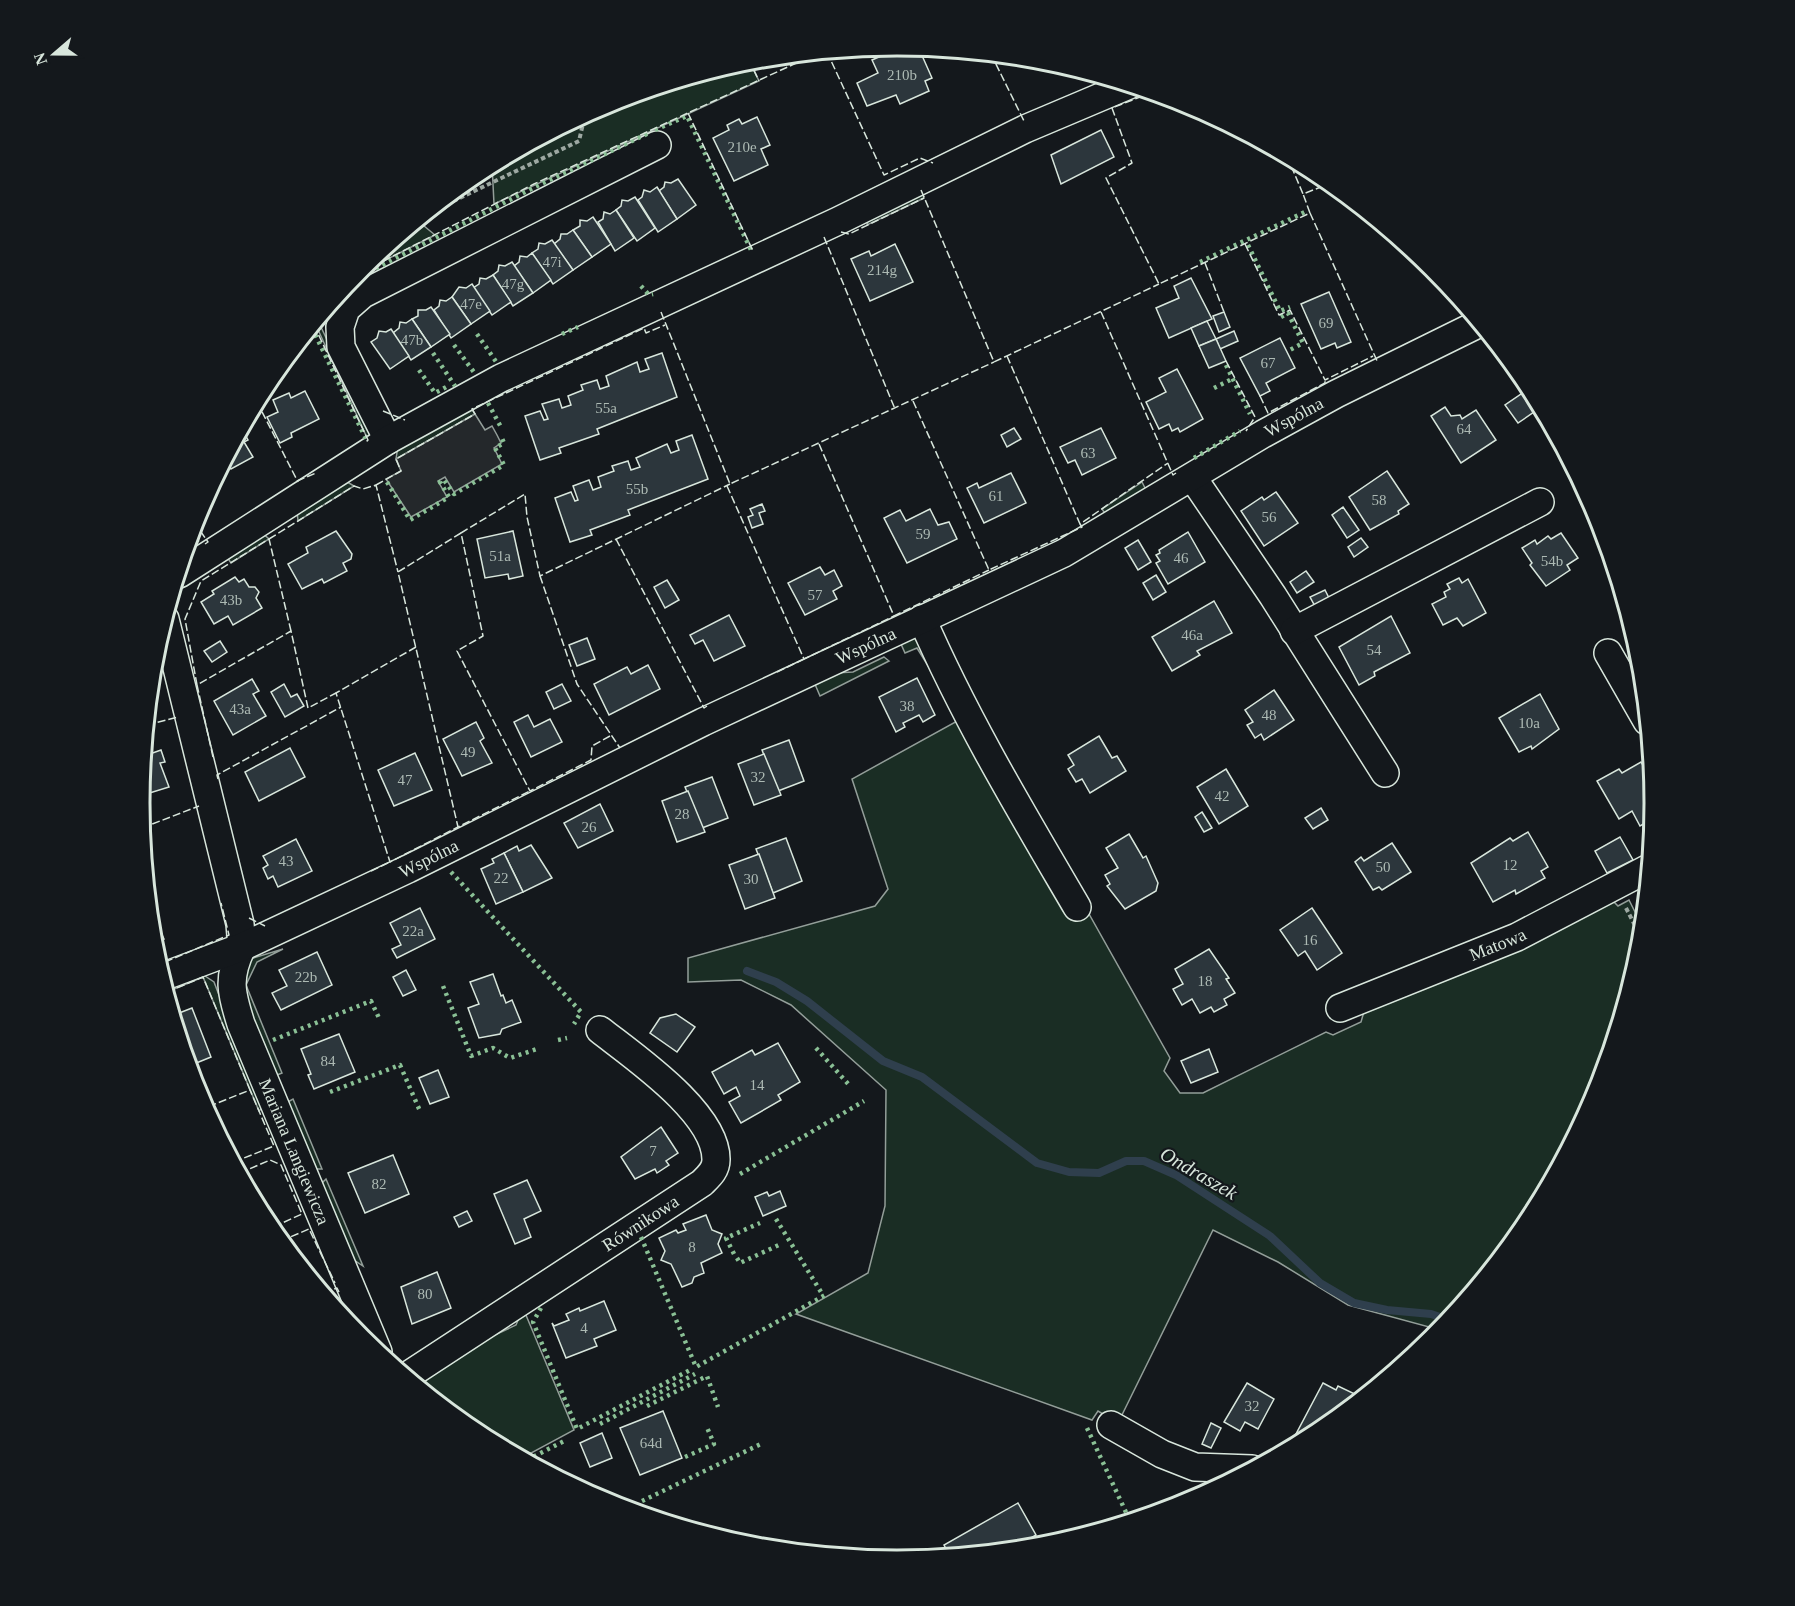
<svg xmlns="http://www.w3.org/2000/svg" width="1795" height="1606" font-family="'Times New Roman',serif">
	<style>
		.green { fill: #1a2d24; stroke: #939e99; stroke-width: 1.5 }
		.parking { fill: #24282b; stroke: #939e99; stroke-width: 1.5 }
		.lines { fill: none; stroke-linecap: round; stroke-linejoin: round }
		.stream { stroke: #2f3f4d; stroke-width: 8 }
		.building { fill: #2c363c; stroke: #d8e6dc; stroke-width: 1.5 }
		.minor-casing { stroke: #d8e6dc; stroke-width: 30 }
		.path { stroke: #9da8a2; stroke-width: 4; stroke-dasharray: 4.5 3; stroke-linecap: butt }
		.minor { stroke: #14181c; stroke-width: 27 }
		.hedge { stroke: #8ac095; stroke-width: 4.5; stroke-dasharray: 3 4.5; stroke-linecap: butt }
		.fence { stroke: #d8e6dc; stroke-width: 1.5; stroke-dasharray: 8 3; stroke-linecap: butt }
		.labels { text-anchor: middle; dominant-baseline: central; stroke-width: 4.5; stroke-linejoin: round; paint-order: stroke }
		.number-label { font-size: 15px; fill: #adbab4 }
		.street-label { font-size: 18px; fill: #d8e6dc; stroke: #14181c }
		.water-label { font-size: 20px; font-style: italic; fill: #d8e6dc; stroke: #14181c }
		.rim { fill: none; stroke: #d8e6dc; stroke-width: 3 }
	</style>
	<rect width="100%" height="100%" fill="#14181c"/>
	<g class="green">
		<path d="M749,60L759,81L494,204L492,164L608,103Z"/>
		<path d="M921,188L924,198L867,225L869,214Z"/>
		<path d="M418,221L435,235L354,276Z"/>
		<path d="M315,323L320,325L368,426L371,438L368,440Z"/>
		<path d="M472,409L475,414L396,459L398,446Z"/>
		<path d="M344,480L354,486L298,521L297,511Z"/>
		<path d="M1142,482L1148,494L1108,518L1102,509Z"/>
		<path d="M260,531L269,539L231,563L225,554Z"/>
		<path d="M916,637L1081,918L1089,914L1170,1058L1164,1071L1180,1093H1203L1326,1032L1333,1035L1361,1022L1367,1001L1612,900L1618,906L1629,900L1643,928L1641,951L1598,1093L1528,1224L1440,1330L1348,1305L1278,1262L1213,1230L1118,1423L1098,1411L1092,1420L796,1314L868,1273L885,1206L886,1090L791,1005L741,980L688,982V958L875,906L888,889L852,779L961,719L917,648L905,653L901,644Z"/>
		<path d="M884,657L889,661L820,696L814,682L834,673L853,672Z"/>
		<path d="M283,949L257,962L246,985L282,1073L272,1077L249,1022L243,977L250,959Z"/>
		<path d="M202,974L214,982L262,1108L259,1111L203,977L167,992L166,989Z"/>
		<path d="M293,1099L322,1169H316L284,1104Z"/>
		<path d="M326,1179L363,1266L351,1258L322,1183Z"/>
		<path d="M523,1308L574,1430L522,1458L476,1433L415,1383L482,1341L516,1325Z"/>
	</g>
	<path class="parking" d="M475,414L485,430L492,426L497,435L501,443L494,448L502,464L454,492L445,477L438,481L447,497L411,517L386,479L401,471L396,459Z"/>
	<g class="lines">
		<path class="stream" d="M747,971L776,982L807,1001L883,1061L922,1077L1037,1163L1069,1172L1099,1173L1126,1161H1144L1176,1175L1270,1236L1320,1283L1354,1303L1387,1310L1431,1314L1449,1320"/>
	</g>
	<g class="building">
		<path d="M904,46H908L912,55L920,51L932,78L925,81L929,91L900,104L896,95L867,106L857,83L878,73L872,60Z"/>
		<path d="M757,117L770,145L761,149L768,165L734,181L713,138L729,130L727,125L739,119L742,124Z"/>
		<path d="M1101,130L1114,157L1061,184L1051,155Z"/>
		<path d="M678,179L696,205L677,219L659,191L664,187L665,182L671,183Z"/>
		<path d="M657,187L677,219L658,232L638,200L642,197L644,190L650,192Z"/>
		<path d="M635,197L655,228L637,241L616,210L621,206L622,200L628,201Z"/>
		<path d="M616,210L634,238L615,251L598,222L603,219L604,212L610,214Z"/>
		<path d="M593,217L611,244L592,257L573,230L580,226V220L587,221Z"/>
		<path d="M573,230L592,257L573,270L554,244L560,239L561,234H567Z"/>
		<path d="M552,240L573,270L553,284L532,253L538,249L539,243L545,244Z"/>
		<path d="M895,244L913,282L870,301L851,259L869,251L871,256Z"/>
		<path d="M532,253L551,280L533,293L514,266L519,262L520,256L527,257Z"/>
		<path d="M512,262L533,293L513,306L493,275L498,271L499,265L505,266Z"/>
		<path d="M493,275L511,302L492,315L473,288L479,284L480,278L486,279Z"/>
		<path d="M1191,278L1212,319L1169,338L1156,308L1179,298L1174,286Z"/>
		<path d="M472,284L490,311L471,324L452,297L459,287L466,288Z"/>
		<path d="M1329,292L1351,342L1337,348L1335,343L1321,349L1301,304Z"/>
		<path d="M452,297L471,324L451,338L434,310L439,306L440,300L446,301Z"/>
		<path d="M431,307L450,334L431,347L412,319L418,316V310H426Z"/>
		<path d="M1224,312L1230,327L1219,332L1213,316Z"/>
		<path d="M412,319L431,347L411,360L393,333L399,328L400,322L406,323Z"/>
		<path d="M1207,321L1216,339L1199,346L1191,328Z"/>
		<path d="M391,329L409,356L390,369L371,342L377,338L379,331L386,332Z"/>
		<path d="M1234,331L1238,341L1220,349L1216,339Z"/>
		<path d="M1280,338L1295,368L1266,383L1270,391L1260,396L1240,358Z"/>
		<path d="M1216,339L1226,361L1209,368L1199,346Z"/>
		<path d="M662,353L677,397L597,429L599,434L559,448L561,453L540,460L525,416L540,411L544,420L548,419L542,404L559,399L562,408L571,405L568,396L583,390L581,385L597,380L600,389L609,386L606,376L637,362L640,372L649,369L645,359Z"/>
		<path d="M1177,369L1203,419L1180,432L1178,428L1172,431L1169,424L1159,429L1146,402L1166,392L1159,378Z"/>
		<path d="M1529,384L1543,410L1540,408L1518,423L1505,405L1527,390L1525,387Z"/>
		<path d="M305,391L319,419L291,433L292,437L280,443L267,417L278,412L273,400L289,393L291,398Z"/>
		<path d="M1445,407L1451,416L1460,415L1462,419L1476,410L1496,440L1461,463L1431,416Z"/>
		<path d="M1014,428L1021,439L1007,447L1001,435Z"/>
		<path d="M1101,428L1116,458L1082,475L1075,460L1068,463L1060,447Z"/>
		<path d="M242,429L248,440L244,442L253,457L231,469L227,461L224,462Z"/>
		<path d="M692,435L708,479L628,510L630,515L590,530L592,535L570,542L555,498L571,492L575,501L578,500L573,486L589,480L593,490L601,487L598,477L614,471L612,466L628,461L631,470L640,467L636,458L667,444L671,453L679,450L676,441Z"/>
		<path d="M1387,471L1409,504L1398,511L1399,514L1370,530L1349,497Z"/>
		<path d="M1011,473L1026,503L984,523L967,488L977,483L979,488Z"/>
		<path d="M1276,492L1298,523L1264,546L1241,511L1262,497L1264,500Z"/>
		<path d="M762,504L765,511L759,513L763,524L752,528L748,517L753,515L750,509Z"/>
		<path d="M1343,507L1359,530L1347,538L1332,515Z"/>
		<path d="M930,509L938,525L949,522L957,539L907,563L884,518L900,510L906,521Z"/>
		<path d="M336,531L352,554L351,559L343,563L347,571L324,583L322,579L302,589L288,564L308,553L306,547Z"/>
		<path d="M513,531L523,576L509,579L508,574L485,578L477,539Z"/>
		<path d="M1188,532L1205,562L1168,584L1156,563L1160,561L1156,555L1160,553L1159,550Z"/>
		<path d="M1561,533L1578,558L1567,565L1570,570L1546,586L1530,565L1532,563L1522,548L1535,540L1537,544L1548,536L1551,539Z"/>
		<path d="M1361,538L1368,547L1354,557L1348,547Z"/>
		<path d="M1138,540L1151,562L1138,570L1125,548Z"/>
		<path d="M820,567L825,575L834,570L842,586L833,591L837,599L805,615L788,583Z"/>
		<path d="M1306,571L1314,582L1297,593L1290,582Z"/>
		<path d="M1156,575L1166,592L1153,600L1143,583Z"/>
		<path d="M235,577L239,582L244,579L249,587H255L259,592L256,598L262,608L233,625L228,616L214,624L201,602L214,594L212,591Z"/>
		<path d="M1459,578L1462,583L1468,579L1486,613L1463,626L1457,618L1443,625L1432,604L1446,597L1444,592L1450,589L1447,584Z"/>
		<path d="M667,580L679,600L665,608L654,587Z"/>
		<path d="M1325,590L1330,600L1316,608L1310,597Z"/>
		<path d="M1214,601L1232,633L1197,651L1200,655L1172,671L1152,637Z"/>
		<path d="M729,615L745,646L714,661L703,640L695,644L690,635Z"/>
		<path d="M1391,616L1410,653L1374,672L1375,676L1359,685L1339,647Z"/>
		<path d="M587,638L595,659L577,666L569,645Z"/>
		<path d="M220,641L227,652L212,662L204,651Z"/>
		<path d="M648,665L660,689L609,715L594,684L627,667L631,674Z"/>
		<path d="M917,678L935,715L923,722L919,715L903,723L905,727L896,732L879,697Z"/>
		<path d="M252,679L259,691L253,694L266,716L233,735L214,701Z"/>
		<path d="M284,684L291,697L297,694L304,706L285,717L271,692Z"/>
		<path d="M562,684L571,701L554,709L546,692Z"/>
		<path d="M1274,690L1294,720L1264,740L1261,734L1255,738L1247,725L1253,722L1245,710Z"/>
		<path d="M1540,694L1559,729L1532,749L1531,746L1519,752L1499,718Z"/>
		<path d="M528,715L534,727L550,719L562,742L531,757L514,722Z"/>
		<path d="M476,722L484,738L480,741L492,763L462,776L443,739Z"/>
		<path d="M1099,736L1112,758L1117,756L1126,771L1090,793L1082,779L1076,782L1068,769L1074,765L1068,755Z"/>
		<path d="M789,740L804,781L778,791L762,750Z"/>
		<path d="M290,748L305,777L259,801L245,772Z"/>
		<path d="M161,750L165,762L160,763L169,787L140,796L144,756Z"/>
		<path d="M415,753L432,790L394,806L378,770Z"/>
		<path d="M764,754L781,795L754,805L738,764Z"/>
		<path d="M1641,762L1654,785L1655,803L1654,818L1640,826L1632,811L1619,819L1597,781L1619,769L1622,773Z"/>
		<path d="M1226,769L1248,806L1219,824L1197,787Z"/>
		<path d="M712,777L728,818L702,828L685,787Z"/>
		<path d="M688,791L705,832L677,842L662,801Z"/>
		<path d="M600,804L613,831L578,848L564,823Z"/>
		<path d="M1321,808L1328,820L1313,829L1305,818Z"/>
		<path d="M1202,812L1212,828L1204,832L1195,817Z"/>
		<path d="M1528,832L1548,867L1541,871L1545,878L1516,894L1515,890L1493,902L1471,863L1510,838L1513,841Z"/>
		<path d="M1129,834L1143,858L1146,856L1158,883L1156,891L1125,909L1107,886L1110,884L1105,875L1118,868L1106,848Z"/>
		<path d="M1620,837L1633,860L1607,873L1595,851Z"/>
		<path d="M786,838L802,881L773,893L756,849Z"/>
		<path d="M296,839L312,871L278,887L273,876L268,879L263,868L268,865L263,856Z"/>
		<path d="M1392,843L1411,872L1382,890L1379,887L1373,890L1355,862L1361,857L1364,861Z"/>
		<path d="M531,845L552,878L523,892L504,853L517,846L519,851Z"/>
		<path d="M504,853L523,892L496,904L481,869L494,863L492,859Z"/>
		<path d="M759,854L775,898L745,909L729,865Z"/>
		<path d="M150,908L164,939L153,943Z"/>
		<path d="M420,908L435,939L397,958L392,949L401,945L390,923Z"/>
		<path d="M1312,908L1342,953L1317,970L1305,951L1298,956L1280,930Z"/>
		<path d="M1209,949L1229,978L1226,979L1235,993L1224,999L1227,1005L1214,1012L1211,1007L1200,1013L1192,999L1182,1005L1173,989L1183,984L1175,969Z"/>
		<path d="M317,952L332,985L281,1010L272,993L287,986L279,970Z"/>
		<path d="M406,970L416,990L403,996L393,977Z"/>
		<path d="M493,974L501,996L503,995L506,1003L512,1000L521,1022L502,1029L500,1034L479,1038L468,1008L479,1004L470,982Z"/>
		<path d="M192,1008L211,1057L189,1066L174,1015Z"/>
		<path d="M676,1014L695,1027L677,1052L650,1033L660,1018Z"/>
		<path d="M339,1034L355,1072L314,1089L308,1075L311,1074L301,1049Z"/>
		<path d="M778,1043L800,1082L778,1095L781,1100L741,1123L729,1102L740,1096L736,1087L724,1094L712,1072L752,1050L755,1055Z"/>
		<path d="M1209,1049L1218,1072L1191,1083L1181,1061Z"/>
		<path d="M438,1070L449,1097L430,1104L419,1078Z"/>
		<path d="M661,1127L678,1153L666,1161L669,1165L657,1173L655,1169L635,1179L621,1157Z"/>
		<path d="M393,1155L409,1194L365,1213L348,1173Z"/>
		<path d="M527,1180L541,1211L524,1219L531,1237L515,1244L494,1194Z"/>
		<path d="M780,1191L786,1206L763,1216L755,1197L767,1192L769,1196Z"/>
		<path d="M467,1211L472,1221L459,1227L454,1217Z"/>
		<path d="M706,1215L712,1230L722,1234L718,1244L722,1253L701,1263L704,1273L694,1277L692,1283L682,1287L671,1264L661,1260L665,1251L659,1238L676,1230L678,1233L686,1230L683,1224Z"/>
		<path d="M437,1272L451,1308L412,1324L401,1287Z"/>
		<path d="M604,1301L616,1330L594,1339L597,1346L566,1358L552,1323L554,1326L569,1320L566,1314L579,1308L580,1311Z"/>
		<path d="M1247,1383L1274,1399L1258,1429L1245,1422L1240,1431L1224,1422Z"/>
		<path d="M1323,1383L1336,1390L1338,1386L1359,1396L1355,1403L1307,1440L1296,1434Z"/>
		<path d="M663,1411L682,1458L640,1475L620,1428Z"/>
		<path d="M1211,1423L1221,1428L1211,1448L1202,1444Z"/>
		<path d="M602,1433L612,1458L590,1467L580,1443Z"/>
		<path d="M1018,1503L1036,1535L1011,1550L950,1556L944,1545Z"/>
	</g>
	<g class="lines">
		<g class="minor-casing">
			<g id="minor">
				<path d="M388,440L341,347L340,327L346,309L363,294L657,145"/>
				<path d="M1193,478L1273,596L1385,773"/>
				<path d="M179,574L388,440L501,378L838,221L1025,129L1129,85"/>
				<path d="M165,619L240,924L242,947"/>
				<path d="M922,619C966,720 1022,813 1077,907"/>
				<path d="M1294,631L1540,502"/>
				<path d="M1608,653L1647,721"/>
				<path id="s1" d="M242,947C227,978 231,993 241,1024L378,1352"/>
				<path id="s2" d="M162,977L242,947L408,869L703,722L1064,553L1263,434L1336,394L1480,323"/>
				<path id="s3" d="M1340,1008L1517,937L1649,868"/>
				<path id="s4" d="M407,1376L702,1183C709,1176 716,1170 716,1160C717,1113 633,1056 600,1030"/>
				<path d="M1111,1425L1162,1454L1195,1467L1252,1469"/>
			</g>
		</g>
		<g class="path">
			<path d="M426,214L579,141L585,115"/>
			<path d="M1626,908L1642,939"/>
		</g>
		<use href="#minor" class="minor"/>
		<g class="hedge">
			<path d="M655,130L687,116L751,250L749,251"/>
			<path d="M1248,245L1280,311L1290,307"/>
			<path d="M1200,262L1305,212"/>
			<path d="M349,282L535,187L651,132"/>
			<path d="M641,286L649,295L653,294"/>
			<path d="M1281,317L1288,313L1303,343L1288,351"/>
			<path d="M312,328L366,439"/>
			<path d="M477,334L497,363"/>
			<path d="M562,334L578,327"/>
			<path d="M454,345L476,375"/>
			<path d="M433,353L455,386"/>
			<path d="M1226,365L1250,414"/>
			<path d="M419,370L435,393L450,385"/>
			<path d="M1214,388L1232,379"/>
			<path d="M488,403L502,429"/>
			<path d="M1194,458L1240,431"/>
			<path d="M387,482L410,520L449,497L440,482L444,480L454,494L504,465L495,448L504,443L501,436"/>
			<path d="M186,551L198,543L191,533"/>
			<path d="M451,872L581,1012L574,1024"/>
			<path d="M443,986L471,1056L493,1048L510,1058L537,1049"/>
			<path d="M273,1040L371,1001L379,1018"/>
			<path d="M558,1040L567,1038"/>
			<path d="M816,1048L850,1086"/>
			<path d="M330,1092L400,1065L420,1111"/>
			<path d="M740,1174L864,1101"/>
			<path d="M776,1219L821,1292"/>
			<path d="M641,1237L696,1367L827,1294"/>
			<path d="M734,1254L726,1238L760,1223"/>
			<path d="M737,1258L740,1263L781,1244"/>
			<path d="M541,1308L533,1322L577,1429L692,1369"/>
			<path d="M647,1406L707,1376L718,1407"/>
			<path d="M600,1424L695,1374"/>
			<path d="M1087,1428L1130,1521"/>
			<path d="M685,1457L714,1444L706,1425"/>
			<path d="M527,1460L566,1440"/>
			<path d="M642,1501L763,1443"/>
		</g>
		<g class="fence">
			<path d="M827,52L884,175L920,158L933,163"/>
			<path d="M991,54L1024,121"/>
			<path d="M749,60L759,81"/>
			<path d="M1153,92L1112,108L1132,163L1106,178L1159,284L1310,213L1303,194"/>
			<path d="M688,113L753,251"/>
			<path d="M1287,156L1303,194L1331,183"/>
			<path d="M921,190L994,362L1159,284"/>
			<path d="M1310,213L1378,363"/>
			<path d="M841,232L849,234L924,198"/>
			<path d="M824,237L895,409"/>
			<path d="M1245,244L1279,315L1290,310L1325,380L1373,356"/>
			<path d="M1205,263L1224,312"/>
			<path d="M354,276L534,184L818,53"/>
			<path d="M1454,292L1466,319"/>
			<path d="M661,312L730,484L994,362"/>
			<path d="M1101,312L1173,475L1176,473"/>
			<path d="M314,325L368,440L366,442"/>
			<path d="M1007,356L1080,524L1168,463"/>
			<path d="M1226,361L1255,417L1246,431"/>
			<path d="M1260,396L1268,413L1325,383V380"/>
			<path d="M913,401L989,570L1082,527L1080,524"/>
			<path d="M257,402L298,482"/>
			<path d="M383,411L405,420"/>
			<path d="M819,444L894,616L989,570"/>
			<path d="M297,481L316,473"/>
			<path d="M376,485L401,471L396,459L475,414L472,409L644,328L646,333L665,325"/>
			<path d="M727,486L804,659L894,616"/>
			<path d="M194,522L208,542L205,544"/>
			<path d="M461,533L398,572L458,827L530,791"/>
			<path d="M269,539L354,486L363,489L376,485L398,572"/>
			<path d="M616,539L704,708L707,706"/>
			<path d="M540,576L577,684L620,748"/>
			<path d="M416,647L336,693L390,862L458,827"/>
			<path d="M777,672L804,659"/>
			<path d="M197,685L185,619L201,581L269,539L291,631"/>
			<path d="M147,725L178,717"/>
			<path d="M610,736L592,746L591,760L530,791L457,651L483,636L461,533L525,494L527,517L540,576L730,484"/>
			<path d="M213,757L197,685L291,631L308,708L336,693"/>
			<path d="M218,779L217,775L341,707"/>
			<path d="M142,828L199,806"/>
			<path d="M371,871L390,862"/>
			<path d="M249,918L265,926"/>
			<path d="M165,962L229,935L221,903"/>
			<path d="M167,992L203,977L250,1090L205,1108"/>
			<path d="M234,1162L274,1146L250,1090"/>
			<path d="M240,1173L270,1160L281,1165L302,1214L271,1228"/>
			<path d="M281,1241L309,1229L335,1283"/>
			<path d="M324,1293L337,1288L339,1292"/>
		</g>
	</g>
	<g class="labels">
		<g class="number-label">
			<text x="902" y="75">210b</text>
			<text x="742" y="147">210e</text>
			<text x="552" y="262">47i</text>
			<text x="882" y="270">214g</text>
			<text x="513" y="284">47g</text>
			<text x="471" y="304">47e</text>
			<text x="1326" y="323">69</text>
			<text x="412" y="340">47b</text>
			<text x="1268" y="363">67</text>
			<text x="606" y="408">55a</text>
			<text x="1464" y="429">64</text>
			<text x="1088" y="453">63</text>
			<text x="637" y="489">55b</text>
			<text x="996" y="496">61</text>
			<text x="1379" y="500">58</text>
			<text x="1269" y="517">56</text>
			<text x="923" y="534">59</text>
			<text x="500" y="556">51a</text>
			<text x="1181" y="558">46</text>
			<text x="1552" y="561">54b</text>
			<text x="815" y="595">57</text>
			<text x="231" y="600">43b</text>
			<text x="1192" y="635">46a</text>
			<text x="1374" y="650">54</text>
			<text x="907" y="706">38</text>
			<text x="240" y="709">43a</text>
			<text x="1269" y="715">48</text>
			<text x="1529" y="723">10a</text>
			<text x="468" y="752">49</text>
			<text x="758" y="777">32</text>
			<text x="405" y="780">47</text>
			<text x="1222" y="796">42</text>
			<text x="682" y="814">28</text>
			<text x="589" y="827">26</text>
			<text x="286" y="861">43</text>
			<text x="1510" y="865">12</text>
			<text x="1383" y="867">50</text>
			<text x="501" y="878">22</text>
			<text x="751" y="879">30</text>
			<text x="413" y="931">22a</text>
			<text x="1310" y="940">16</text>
			<text x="306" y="977">22b</text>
			<text x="1205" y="981">18</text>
			<text x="328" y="1061">84</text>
			<text x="757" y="1085">14</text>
			<text x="653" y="1151">7</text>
			<text x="379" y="1184">82</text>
			<text x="692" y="1247">8</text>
			<text x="425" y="1294">80</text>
			<text x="584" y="1328">4</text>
			<text x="1252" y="1406">32</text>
			<text x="651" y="1443">64d</text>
		</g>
		<g class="street-label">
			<text stroke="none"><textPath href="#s2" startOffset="1264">Wspólna</textPath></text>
			<text stroke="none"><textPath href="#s2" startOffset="778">Wspólna</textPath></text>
			<text stroke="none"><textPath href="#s2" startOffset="292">Wspólna</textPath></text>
			<text stroke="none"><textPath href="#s3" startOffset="170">Matowa</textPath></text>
			<text stroke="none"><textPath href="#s1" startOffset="218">Mariana Langiewicza</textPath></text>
			<text stroke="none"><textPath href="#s4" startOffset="279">Równikowa</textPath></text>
		</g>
		<g class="water-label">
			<text transform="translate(1199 1173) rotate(30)">Ondraszek</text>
		</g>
	</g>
	<path d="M0 0H1795V1606H0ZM150 803a747 747 0 1 1 1494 0a747 747 0 1 1-1494 0Z" fill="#14181c" fill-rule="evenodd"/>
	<path class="rim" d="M150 803a747 747 0 1 1 1494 0a747 747 0 1 1-1494 0Z"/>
	<g transform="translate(54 54) rotate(250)" stroke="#14181c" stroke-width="4.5" paint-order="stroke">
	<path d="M0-4.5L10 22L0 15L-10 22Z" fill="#d8e6dc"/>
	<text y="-9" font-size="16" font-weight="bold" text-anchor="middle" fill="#d8e6dc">N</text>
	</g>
</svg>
